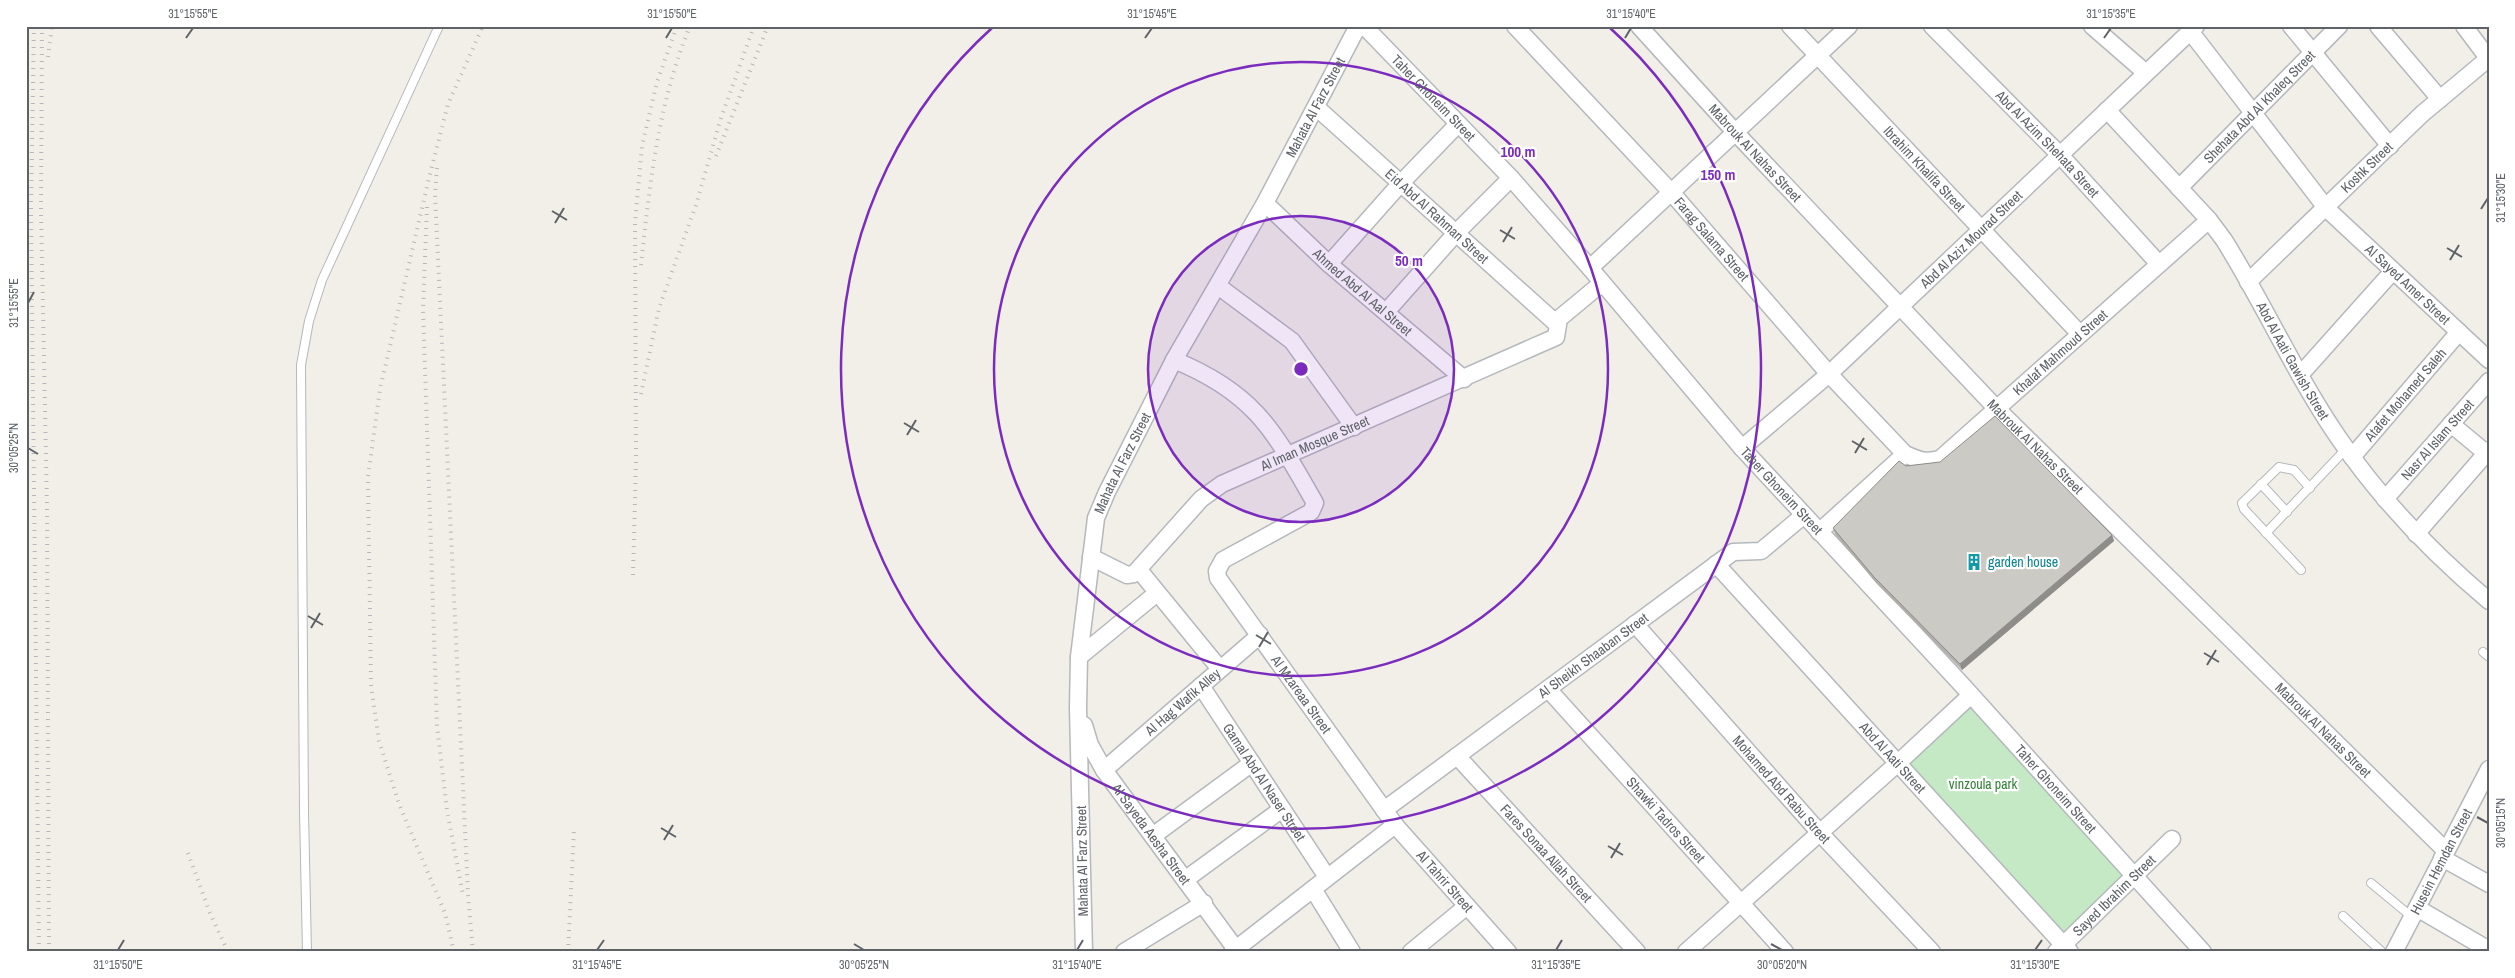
<svg xmlns="http://www.w3.org/2000/svg" width="2515" height="978" font-family="'Archivo Narrow',sans-serif">
	<style>
		.green { fill: #c5e8c5 }
		.lines { fill: none; stroke-linecap: round; stroke-linejoin: round }
		.lane-casing { stroke: #b5b8bc; stroke-width: 10 }
		.street-casing { stroke: #b5b8bc; stroke-width: 19 }
		.lane { stroke: #fff; stroke-width: 8 }
		.street { stroke: #fff; stroke-width: 16 }
		.rail { stroke: #b6b7b8; stroke-width: 4; stroke-dasharray: 1 6; stroke-linecap: butt }
		.wall { fill: #afaea9 }
		.shaded-wall { fill: #8f8d8a }
		.building { fill: #cccac5; stroke: #8f8d8a }
		.ticks { fill: none; stroke: #5f6368; stroke-width: 2 }
		.ring { fill: none; stroke: #7b2cbf; stroke-width: 2.5 }
		.labels { text-anchor: middle; dominant-baseline: central; stroke-width: 4.5; stroke-linejoin: round; paint-order: stroke }
		.street-label { font-size: 14px; fill: #5f6368; stroke: #fff }
		.culture-label { font-size: 14px; fill: #0d838f; stroke: #fff; text-anchor: start }
		.park-label { font-size: 14px; fill: #348238; stroke: #fff }
		.centre { fill: #7b2cbf; stroke: #fff; stroke-width: 2.5 }
		.ring-label { font-size: 15px; text-anchor: middle; font-weight: bold; fill: #7b2cbf; stroke: #fff; stroke-width: 4.5; stroke-linejoin: round; paint-order: stroke }
		.neatline { fill: none; stroke: #5f6368; stroke-width: 2 }
		.ticks-label { font-size: 12px; text-anchor: middle; fill: #5f6368 }
	</style>
	<rect width="100%" height="100%" fill="#f1efe8"/>
	<path class="green" d="M1972,702L2130,877L2063,941L1904,766Z"/>
	<g class="lines">
		<g class="lane-casing">
			<g id="lane">
				<path d="M2261,484L2287,512"/>
				<path d="M2266,533L2346,449"/>
				<path d="M2301,570L2244,509L2242,503L2279,467L2294,470L2310,488"/>
				<path d="M2483,652L2489,657"/>
				<path d="M2371,883L2412,917"/>
				<path d="M2343,916L2382,952"/>
				<path d="M307,952L304,812L301,365L309,321L322,280L439,26"/>
			</g>
		</g>
		<g class="street-casing">
			<g id="street">
				<path id="s1" d="M1364,26L1511,178L1590,268L1742,448L1963,686L2203,952"/>
				<path id="s2" d="M1515,26L1671,192L1829,374L1905,454C1918,460 1926,463 1940,459L2209,220"/>
				<path id="s3" d="M1639,26L1735,132L1996,408L2446,851"/>
				<path id="s4" d="M1790,26L2080,334"/>
				<path id="s5" d="M1932,26L2060,155L2159,264"/>
				<path d="M2092,26L2146,73"/>
				<path d="M2291,26L2390,146"/>
				<path d="M2378,26L2440,99"/>
				<path d="M2464,26L2488,58"/>
				<path id="s6" d="M2190,31L2327,209L2489,360"/>
				<path id="s7" d="M2107,110L2209,220L2224,240C2264,304 2295,374 2338,437C2380,499 2432,553 2489,601"/>
				<path id="s8" d="M2179,188L2339,26"/>
				<path id="s9" d="M1265,203L1329,264L1464,379"/>
				<path d="M1329,264L1401,183L1458,124"/>
				<path d="M1590,268L1849,26"/>
				<path id="s10" d="M2248,282L2422,114L2489,58"/>
				<path d="M1218,286L1292,341L1354,427"/>
				<path d="M1386,312L1456,233L1511,178"/>
				<path d="M1555,322L1602,283"/>
				<path id="s11" d="M1174,360C1255,393 1274,431 1315,503L1311,512L1223,560L1217,571L1218,578L1395,825L1508,952"/>
				<path d="M2300,375L2393,271"/>
				<path d="M2451,424L2486,453"/>
				<path id="s12" d="M1742,448L1829,374L2196,26"/>
				<path id="s13" d="M2352,457L2459,332"/>
				<path id="s14" d="M2385,499L2489,381"/>
				<path d="M1819,532L1905,454"/>
				<path d="M2416,534L2489,450"/>
				<path id="s15" d="M1091,557L1127,575L1134,574L1201,499L1222,484L1556,337L1558,325L1316,107"/>
				<path id="s16" d="M1716,564L2070,952"/>
				<path d="M1139,570L1220,669"/>
				<path id="s17" d="M1635,624L1820,833L1932,952"/>
				<path d="M1079,657L1157,593"/>
				<path id="s18" d="M1201,686L1327,877"/>
				<path id="s19" d="M1548,689L1785,952"/>
				<path id="s20" d="M1084,725L1090,745L1104,770L1238,952"/>
				<path id="s21" d="M1457,756L1637,952"/>
				<path id="s22" d="M1104,770L1260,635"/>
				<path id="s23" d="M1384,810L1733,552L1761,551L1804,515"/>
				<path d="M1154,835L1252,763"/>
				<path d="M2442,858L2489,884"/>
				<path d="M1186,879L1282,809"/>
				<path d="M1313,889L1352,952"/>
				<path d="M2417,908L2489,950"/>
				<path id="s24" d="M1084,952L1078,708L1079,657L1096,518L1107,492L1174,360L1265,203L1358,26"/>
				<path d="M1124,952L1204,903"/>
				<path d="M1232,952L1395,825"/>
				<path d="M1411,952L1467,906"/>
				<path d="M1686,952L1898,763L1971,695"/>
				<path id="s25" d="M2056,952L2172,839"/>
				<path id="s26" d="M2394,952L2489,769"/>
			</g>
		</g>
		<use href="#lane" class="lane"/>
		<use href="#street" class="street"/>
		<g class="rail">
			<path d="M34,26L31,209L39,952"/>
			<path d="M42,26L41,210L47,508L49,952"/>
			<path d="M48,57L52,26"/>
			<path d="M716,156L768,26"/>
			<path d="M437,168L435,195L468,894L473,952"/>
			<path d="M427,207L423,309L437,726L447,810L463,895"/>
			<path d="M641,265C650,182 658,104 690,26"/>
			<path d="M641,394L659,308L696,205L720,121L754,26"/>
			<path d="M633,575L636,459L635,223L642,146L657,82L677,26"/>
			<path d="M188,853L210,913L228,952"/>
			<path d="M454,952L445,913L399,804L379,741L371,685L368,477L380,389L429,178L448,104L483,26"/>
			<path d="M568,952L574,830"/>
		</g>
	</g>
	<path class="wall" d="M1940,462L2112,535L2114,541L1962,670L1876,583L1835,534L1833,528L1906,466Z"/>
	<path class="shaded-wall" d="M2112,535L2114,541L1962,670L1960,664Z"/>
	<path class="building" d="M1995,416L2112,535L1960,664L1874,577L1833,528L1899,461L1906,466L1940,462Z"/>
	<path class="ticks" d="M186,38L193,28M666,38L672,28M1145,38L1152,28M1625,38L1631,28M2104,38L2111,28M2481,209L2488,198M552,211L567,220M555,223L564,208M1500,230L1515,239M1503,242L1512,227M2447,248L2462,257M2450,260L2459,245M28,303L34,292M904,423L919,432M907,435L916,420M1852,441L1867,450M28,448L38,454M1855,453L1864,438M308,616L323,625M311,628L320,613M1256,635L1271,644M1259,647L1268,632M2204,653L2219,662M2207,665L2216,650M2477,817L2488,823M661,828L676,837M664,840L673,825M1608,846L1623,855M1611,858L1620,843M854,944L864,950M1771,944L1782,950M118,950L124,940M597,950L604,940M1077,950L1083,940M1556,950L1562,940M2035,950L2042,940"/>
	<circle cx="1301" cy="369" r="153" fill="#7b2cbf" fill-opacity=".12"/>
	<g class="ring">
		<circle cx="1301" cy="369" r="153"/>
		<circle cx="1301" cy="369" r="307"/>
		<path d="M1609 27A460 460 0 1 1 993 27"/>
	</g>
	<defs>
		<g id="building-bare" transform="scale(1.35)"><path d="M-4-6H4V6H1V3H-1V6H-4ZM-2.5-4.3h1.7v1.8h-1.7ZM.8-4.3h1.7v1.8H.8ZM-2.5-1h1.7V.8h-1.7ZM.8-1h1.7V.8H.8Z" fill="#0f9aa8" stroke="#fff" stroke-width="2.5" paint-order="stroke"/></g>
	</defs>
	<g fill-rule="evenodd">
		<use href="#building-bare" x="1974" y="562"/>
	</g>
	<g class="labels">
		<g class="street-label">
			<text stroke="none"><textPath href="#s1" startOffset="100">Taher Ghoneim Street</textPath></text>
			<text stroke="none"><textPath href="#s24" startOffset="901">Mahata Al Farz Street</textPath></text>
			<text stroke="none"><textPath href="#s8" startOffset="114">Shehata Abd Al Khaleq Street</textPath></text>
			<text stroke="none"><textPath href="#s5" startOffset="165">Abd Al Azim Shehata Street</textPath></text>
			<text stroke="none"><textPath href="#s3" startOffset="172">Mabrouk Al Nahas Street</textPath></text>
			<text stroke="none"><textPath href="#s4" startOffset="196">Ibrahim Khalifa Street</textPath></text>
			<text stroke="none"><textPath href="#s10" startOffset="165">Koshk Street</textPath></text>
			<text transform="translate(1437 216) rotate(42)">Eid Abd Al Rahman Street</text>
			<text stroke="none"><textPath href="#s2" startOffset="290">Farag Salama Street</textPath></text>
			<text stroke="none"><textPath href="#s12" startOffset="310">Abd Al Aziz Mourad Street</textPath></text>
			<text stroke="none"><textPath href="#s6" startOffset="335">Al Sayed Amer Street</textPath></text>
			<text stroke="none"><textPath href="#s9" startOffset="132">Ahmed Abd Al Aal Street</textPath></text>
			<text stroke="none"><textPath href="#s2" startOffset="776">Khalaf Mahmoud Street</textPath></text>
			<text stroke="none"><textPath href="#s7" startOffset="314">Abd Al Aati Gawish Street</textPath></text>
			<text stroke="none"><textPath href="#s13" startOffset="82">Atafet Mohamed Saleh</textPath></text>
			<text stroke="none"><textPath href="#s14" startOffset="79">Nasr Al Islam Street</textPath></text>
			<text stroke="none"><textPath href="#s15" startOffset="275">Al Iman Mosque Street</textPath></text>
			<text stroke="none"><textPath href="#s3" startOffset="578">Mabrouk Al Nahas Street</textPath></text>
			<text stroke="none"><textPath href="#s24" startOffset="496">Mahata Al Farz Street</textPath></text>
			<text stroke="none"><textPath href="#s1" startOffset="625">Taher Ghoneim Street</textPath></text>
			<text stroke="none"><textPath href="#s23" startOffset="260">Al Sheikh Shaaban Street</textPath></text>
			<text stroke="none"><textPath href="#s11" startOffset="479">Al Mzareaa Street</textPath></text>
			<text stroke="none"><textPath href="#s22" startOffset="104">Al Hag Wafik Alley</textPath></text>
			<text stroke="none"><textPath href="#s3" startOffset="982">Mabrouk Al Nahas Street</textPath></text>
			<text stroke="none"><textPath href="#s16" startOffset="262">Abd Al Aati Street</textPath></text>
			<text stroke="none"><textPath href="#s18" startOffset="115">Gamal Abd Al Naser Street</textPath></text>
			<text stroke="none"><textPath href="#s1" startOffset="1030">Taher Ghoneim Street</textPath></text>
			<text stroke="none"><textPath href="#s17" startOffset="221">Mohamed Abd Rabu Street</textPath></text>
			<text stroke="none"><textPath href="#s19" startOffset="176">Shawki Tadros Street</textPath></text>
			<text stroke="none"><textPath href="#s20" startOffset="129">Al Sayeda Aesha Street</textPath></text>
			<text stroke="none"><textPath href="#s21" startOffset="132">Fares Sonaa Allah Street</textPath></text>
			<text stroke="none"><textPath href="#s26" startOffset="102">Husein Hemdan Street</textPath></text>
			<text transform="translate(1082 861) rotate(-91)">Mahata Al Farz Street</text>
			<text stroke="none"><textPath href="#s11" startOffset="715">Al Tahrir Street</textPath></text>
			<text stroke="none"><textPath href="#s25" startOffset="81">Sayed Ibrahim Street</textPath></text>
		</g>
		<g class="culture-label">
			<text x="1988" y="562">garden house</text>
		</g>
		<g class="park-label">
			<text x="1983" y="784">vinzoula park</text>
		</g>
	</g>
	<circle cx="1301" cy="369" r="8" class="centre"/>
	<g class="ring-label">
		<text x="1518" y="157">100 m</text>
		<text x="1718" y="180">150 m</text>
		<text x="1409" y="266">50 m</text>
	</g>
	<rect width="2515" height="978" fill="none" stroke="#ffffff" stroke-width="55"/>
	<rect x="28" y="28" width="2460" height="922" class="neatline"/>
	<g class="ticks-label">
		<text x="193" y="18">31°15'55"E</text>
		<text x="672" y="18">31°15'50"E</text>
		<text x="1152" y="18">31°15'45"E</text>
		<text x="1631" y="18">31°15'40"E</text>
		<text x="2111" y="18">31°15'35"E</text>
		<text transform="translate(2501 198) rotate(-90)" y="4">31°15'30"E</text>
		<text transform="translate(14 303) rotate(-90)" y="4">31°15'55"E</text>
		<text transform="translate(14 448) rotate(-90)" y="4">30°05'25"N</text>
		<text transform="translate(2501 823) rotate(-90)" y="4">30°05'15"N</text>
		<text x="118" y="969">31°15'50"E</text>
		<text x="597" y="969">31°15'45"E</text>
		<text x="864" y="969">30°05'25"N</text>
		<text x="1077" y="969">31°15'40"E</text>
		<text x="1556" y="969">31°15'35"E</text>
		<text x="1782" y="969">30°05'20"N</text>
		<text x="2035" y="969">31°15'30"E</text>
	</g>
</svg>
